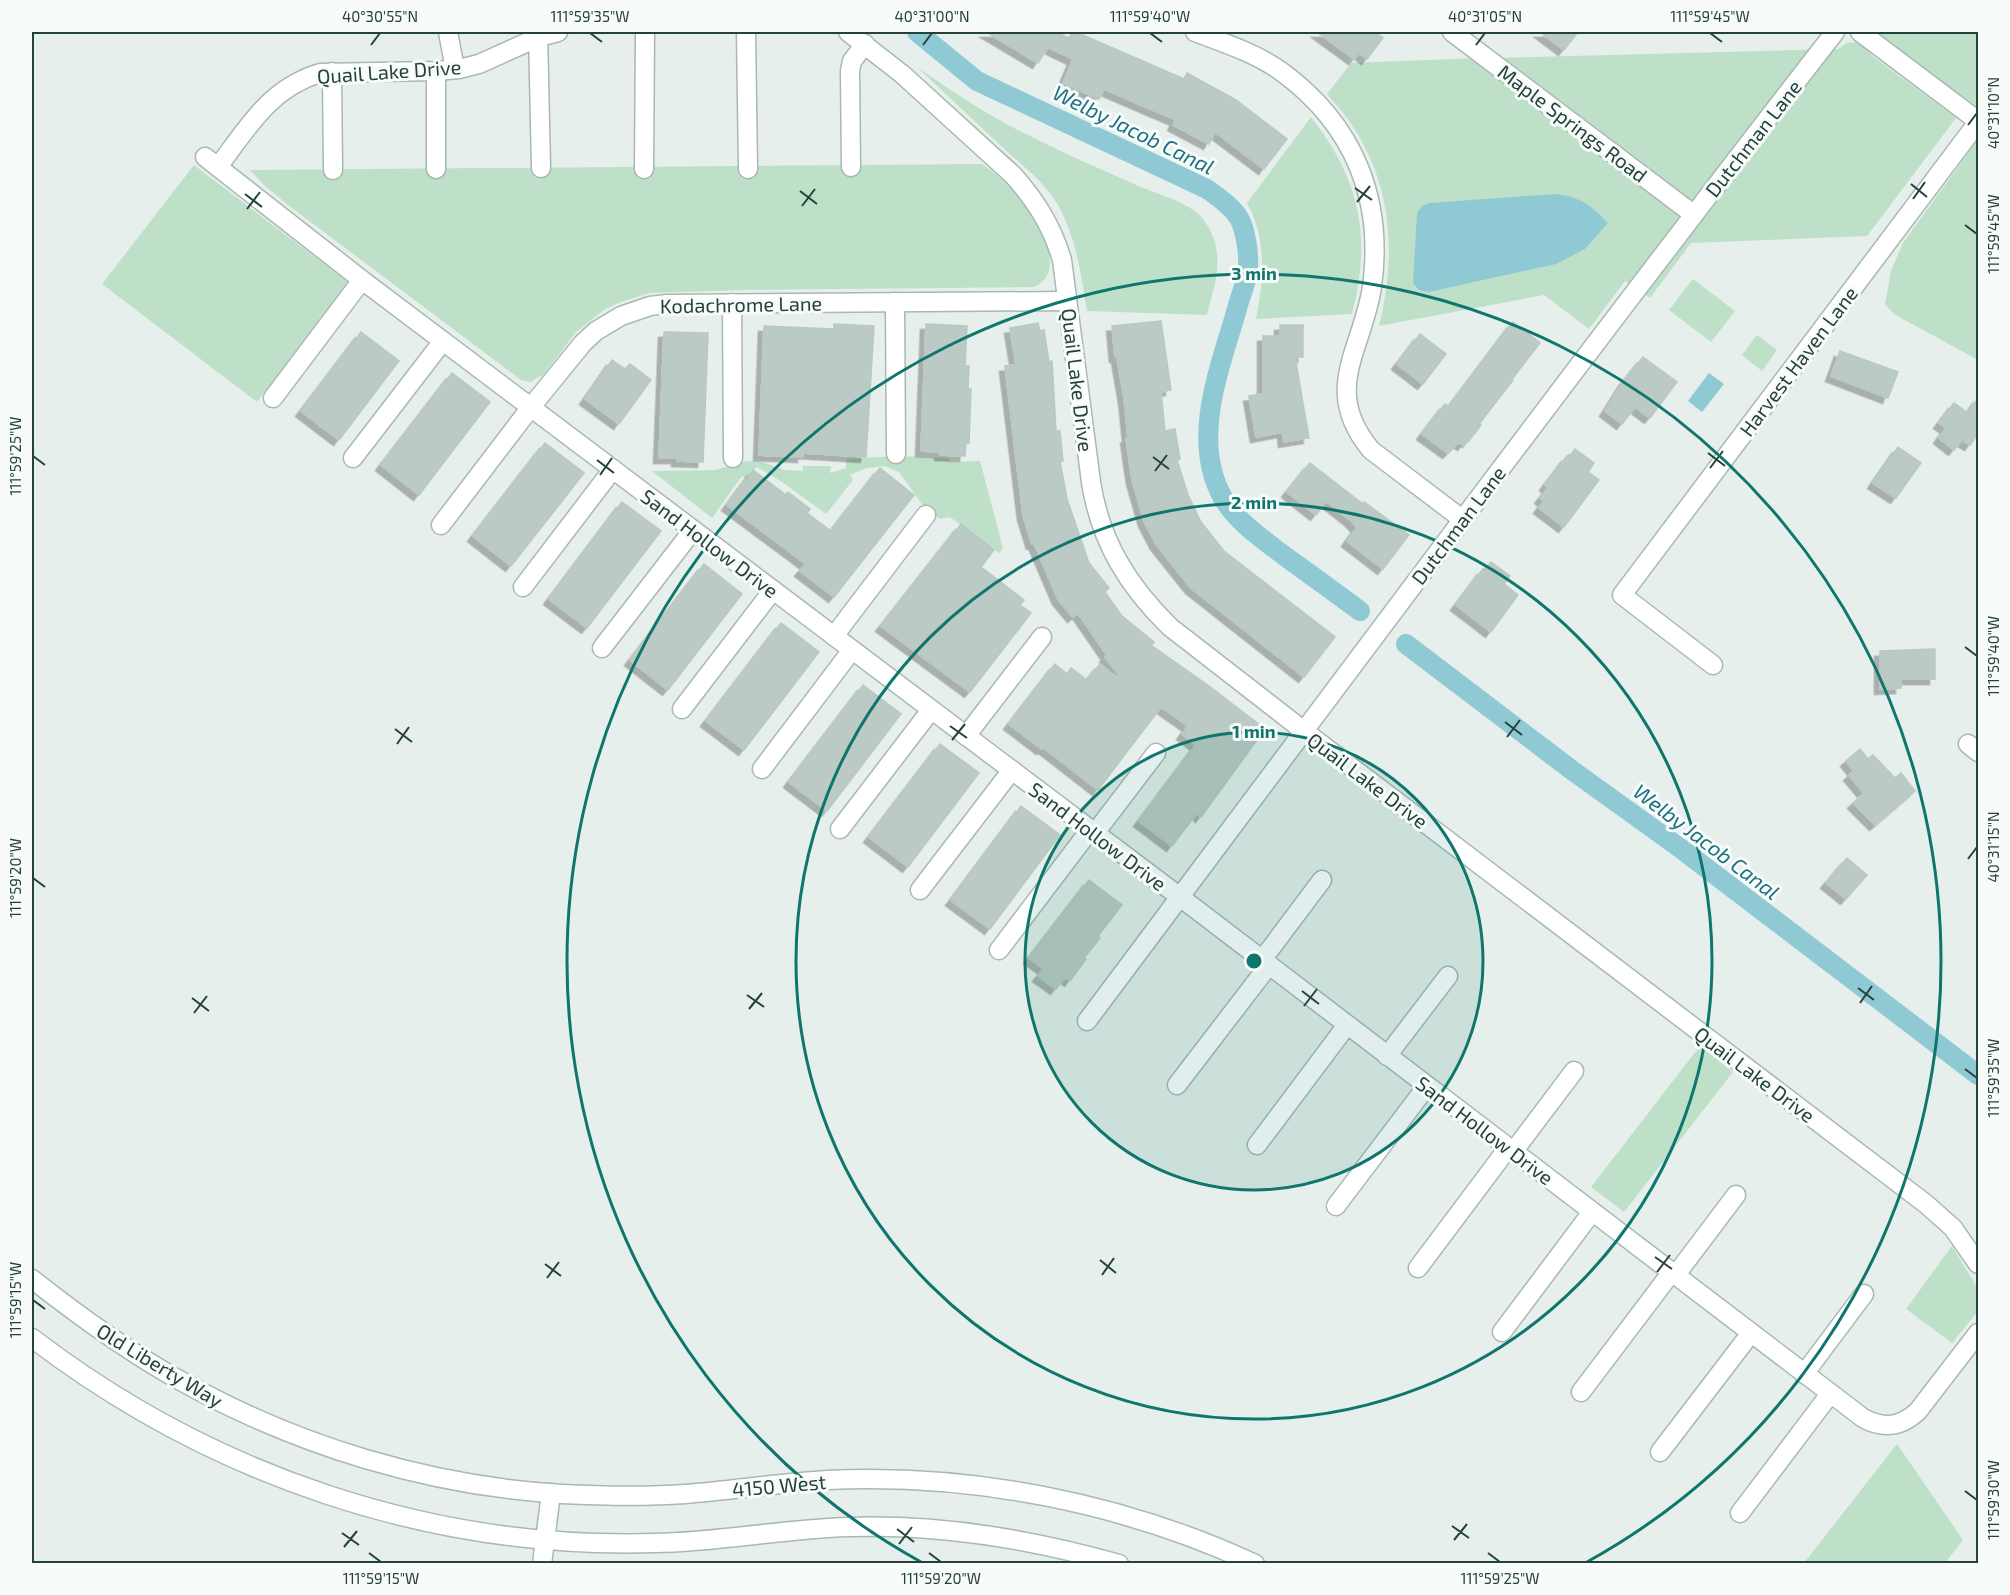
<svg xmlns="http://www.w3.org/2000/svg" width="2010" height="1595" font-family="'Exo 2',sans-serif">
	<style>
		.green { fill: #bfe0c8 }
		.water { fill: #8ec9d4 }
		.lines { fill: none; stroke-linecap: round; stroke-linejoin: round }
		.canal { stroke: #8ec9d4; stroke-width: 20 }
		.building { fill: #bbcac4; stroke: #b8c9c2; stroke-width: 1.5; filter: url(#shadow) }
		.minor-casing { stroke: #a8b8b2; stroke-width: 21 }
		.minor { stroke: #fff; stroke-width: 18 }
		.ticks { fill: none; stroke: #24423a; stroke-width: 2 }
		.ring { fill: none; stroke: #0f766e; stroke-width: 3 }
		.labels { text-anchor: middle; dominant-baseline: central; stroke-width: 6; stroke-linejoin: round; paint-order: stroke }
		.street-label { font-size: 20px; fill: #24423a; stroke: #f7fbf9 }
		.water-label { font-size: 21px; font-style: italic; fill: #1c6f80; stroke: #f7fbf9 }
		.centre { fill: #0f766e; stroke: #f7fbf9; stroke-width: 3 }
		.ring-label { font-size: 18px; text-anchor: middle; font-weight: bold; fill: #0f766e; stroke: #f7fbf9; stroke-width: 6; stroke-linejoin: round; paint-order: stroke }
		.neatline { fill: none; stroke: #24423a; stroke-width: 2 }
		.ticks-label { font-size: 15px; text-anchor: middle; fill: #24423a }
	</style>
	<defs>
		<filter id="shadow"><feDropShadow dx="-5.5" dy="5.5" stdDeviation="0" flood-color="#0004"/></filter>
	</defs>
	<rect width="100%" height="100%" fill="#e6efeb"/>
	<g class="green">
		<path d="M1875,32H1978V107L1884,40Z"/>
		<path d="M1856,42C1866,44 1868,47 1871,55L1956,118L1867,236L1691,243L1650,298L1625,281L1589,329L1544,295L1379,326C1396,258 1393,187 1353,127C1346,115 1336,105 1327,94L1351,63L1454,59L1838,49L1847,43Z"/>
		<path d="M917,67C947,88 977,108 1010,126C1050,147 1093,166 1134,184C1153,193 1191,202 1203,219C1227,251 1216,280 1207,315L1087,311C1081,274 1076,237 1058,205C1043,180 1021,165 1001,146C973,120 945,93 917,67Z"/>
		<path d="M1311,117C1360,180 1372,236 1352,314L1256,319C1264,279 1267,240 1247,203Z"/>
		<path d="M1976,142L1978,144V360L1894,314L1885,304L1891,271L1903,243Z"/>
		<path d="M982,164C991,171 1001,177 1008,185C1029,204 1074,269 1034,287L746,290L649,293L618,303L604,310L576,332L544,374L530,382L521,380L288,205L264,185L250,170Z"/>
		<path d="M194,165L349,283L257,402L102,284Z"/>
		<path d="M1693,279L1735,311L1711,342L1669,310Z"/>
		<path d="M1757,335L1777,350L1762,371L1742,355Z"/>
		<path d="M898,456L949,458L951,462L980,461L1003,548L999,553L950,517L940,519L924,507L899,472L884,466L867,468L850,475L853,480L826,514L782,482L757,467L746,479L742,476L712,518L652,471L715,470L747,461H759L785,470L803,471V466H831L830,473L846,468V459Z"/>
		<path d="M1700,1046L1733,1072L1624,1212L1591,1187Z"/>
		<path d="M1952,1246L1978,1289V1311L1952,1343L1906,1309Z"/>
		<path d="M1897,1444L1963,1540L1945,1563H1804Z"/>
	</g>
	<g class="water">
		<path d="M1555,194C1583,198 1589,204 1608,223L1585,249L1556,264L1429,292L1419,290L1413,283L1417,213L1422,206L1429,203Z"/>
		<path d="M1709,373L1724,384L1702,412L1688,401Z"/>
	</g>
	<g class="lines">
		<g class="canal">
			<path d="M917,32L977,81L1207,189C1218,197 1233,207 1240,220C1246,232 1249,255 1248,269C1247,282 1240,296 1237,309C1220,368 1190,440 1223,498C1238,524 1267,542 1290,560C1314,577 1337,594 1360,611"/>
			<path d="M1406,644L1573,771L1680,848L1978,1075"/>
		</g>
	</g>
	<g class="building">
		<path d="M986,32H1057L1069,39L1072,32H1076L1184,79L1187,73L1236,100L1287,139L1264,169L1215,132L1209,144L1173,125L1176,120L1104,89L1099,99L1063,83L1073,59L1048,47L1038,63Z"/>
		<path d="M1317,32H1375L1383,38L1367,59L1359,53L1354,59Z"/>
		<path d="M1540,32H1578L1564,50Z"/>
		<path d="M1161,321L1171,390L1161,392L1165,431L1175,429L1180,459L1177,460L1188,495L1201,522L1224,551L1335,637L1304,677L1191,588L1156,544L1144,521L1132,479L1126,438L1128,437L1124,398L1117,357H1115L1112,326Z"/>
		<path d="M1513,322L1540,343L1512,379L1513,380L1479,424L1481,425L1468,442L1466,441L1463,445L1459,442L1448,453L1422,434L1445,404L1449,407Z"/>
		<path d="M1038,323L1040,331L1044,330L1049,362L1052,361L1056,431H1060L1063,461H1060L1067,499L1089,563L1109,588L1105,592L1121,615L1154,642L1151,645L1209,686L1265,729L1201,817L1197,813L1172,846L1139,821L1196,745L1182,734L1188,726L1161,707L1098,790L1044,748L1042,749L1009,724L1055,664L1067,674L1071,668L1087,680L1100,664L1116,677L1119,675L1105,657L1107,655L1078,613L1073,617L1058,599L1034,543L1032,544L1023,515L1005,366L1016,365L1010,328Z"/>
		<path d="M834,324L874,326L866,457L803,453V457L759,455L764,326L834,329Z"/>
		<path d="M926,324L967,326L965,366H969L968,389H971L969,443H966L965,456L940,455V452L921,451Z"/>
		<path d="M1280,325H1303V357H1295L1309,438L1284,442L1283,432L1256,437L1249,396L1263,394V336H1280Z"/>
		<path d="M361,332L399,361L339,440L301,411Z"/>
		<path d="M664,332L708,333L703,462L677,461V458H659Z"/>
		<path d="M1420,334L1446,354L1423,384L1397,364Z"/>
		<path d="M1840,351L1898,372L1888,398L1831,376Z"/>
		<path d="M1643,357L1677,382L1650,418L1635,407L1622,424L1605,411L1624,381Z"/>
		<path d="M612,360L625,369L630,364L651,380L619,424L585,399Z"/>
		<path d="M452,373L490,402L419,495L381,465Z"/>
		<path d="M1978,398V434L1970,445L1962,440L1954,450L1939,438L1946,428L1939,423L1954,403L1968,413Z"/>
		<path d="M545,443L584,473L511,566L473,536Z"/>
		<path d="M1898,447L1921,463L1896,498L1873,483Z"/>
		<path d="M1575,449L1594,463L1588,472L1599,480L1564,527L1539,508L1544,501L1540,498L1548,488L1545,485L1567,456L1569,458Z"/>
		<path d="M1310,463L1363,504L1364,502L1409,535L1383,569L1347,541L1357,527L1350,520L1326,501L1316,515L1287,492Z"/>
		<path d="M880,468L914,495L834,597L800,571L806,564L727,505L753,470L786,495L788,492L810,509L807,513L831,531Z"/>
		<path d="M622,502L661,531L587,628L549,599Z"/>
		<path d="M961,524L994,550L981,567L1024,600L1020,605L1031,613L970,692L881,626Z"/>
		<path d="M1491,562L1510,576L1504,584L1518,595L1491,632L1456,605L1483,569L1485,570Z"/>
		<path d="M704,564L742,594L668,690L630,660Z"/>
		<path d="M781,623L819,652L744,750L706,721Z"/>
		<path d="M1935,649V679H1901V688L1880,689V651Z"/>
		<path d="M863,685L901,714L827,811L789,782Z"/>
		<path d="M940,744L979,773L908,867L869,837Z"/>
		<path d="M1860,749L1868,759L1873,755L1895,778L1901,773L1915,791L1875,825L1853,803L1864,793L1849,775L1854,771L1846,761Z"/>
		<path d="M1021,806L1060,835L990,929L951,900Z"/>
		<path d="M1847,858L1867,875L1846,899L1826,883Z"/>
		<path d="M1089,880L1122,905L1098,936L1100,938L1084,958L1086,959L1070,981L1065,977L1056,989L1038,976L1044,969L1029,958Z"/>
	</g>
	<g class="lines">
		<g class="minor-casing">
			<g id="minor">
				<path d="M448,32L455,69"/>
				<path d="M538,32L541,168"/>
				<path d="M746,32L748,169"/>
				<path d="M848,32L902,74L1013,175C1036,201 1052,226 1062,260L1091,482C1100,541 1128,586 1170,627L1304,731L1926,1204L1953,1228L1978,1264"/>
				<path d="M1195,32C1224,43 1256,53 1282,72C1354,125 1384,199 1372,287C1362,351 1321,390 1371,450L1462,519"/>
				<path d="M1452,32L1693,214"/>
				<path d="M1860,32L1978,121"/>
				<path d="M436,71V169"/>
				<path d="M332,72L333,170"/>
				<path d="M205,157L362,280L1180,897L1863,1418C1883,1429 1901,1427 1918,1411L1978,1333"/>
				<path d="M218,167C248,127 270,88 320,73L436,71L459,69L479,64L539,37L558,32"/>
				<path d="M851,167L850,71L852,61L865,44"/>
				<path d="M644,169L645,32"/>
				<path d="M895,302L896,454"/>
				<path d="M732,303L733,458"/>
				<path d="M273,398L362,280"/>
				<path d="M353,458L443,341"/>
				<path d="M441,525L531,407L583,343L596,331L621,316L650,306L667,304L1067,301"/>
				<path d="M523,587L613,469"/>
				<path d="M834,636L926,515"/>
				<path d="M602,648L693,530"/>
				<path d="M1713,665L1622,595L1978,122"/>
				<path d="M682,709L773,590"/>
				<path d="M966,736L1042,637"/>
				<path d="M1968,744L1978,752"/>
				<path d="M762,769L852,650"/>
				<path d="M840,829L931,710"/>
				<path d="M1095,833L1156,753"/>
				<path d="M920,890L1012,770"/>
				<path d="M999,950L1090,830"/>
				<path d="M1262,960L1322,880"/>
				<path d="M1087,1021C1335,690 1581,358 1835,32"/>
				<path d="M1387,1056L1448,976"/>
				<path d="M1177,1085L1269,965"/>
				<path d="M1257,1145L1347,1025"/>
				<path d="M1513,1152L1574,1071"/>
				<path d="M1336,1206L1427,1086"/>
				<path d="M1418,1268L1508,1148"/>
				<path d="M1675,1276L1736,1195"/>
				<path d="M32,1279C79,1316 128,1352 181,1381C297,1446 429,1486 562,1494C603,1496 644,1497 685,1494C733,1490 780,1483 827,1480C972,1473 1124,1503 1255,1564"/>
				<path d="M1502,1332L1592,1212"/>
				<path d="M32,1338C210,1474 429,1550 655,1543C719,1542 783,1529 848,1527C940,1524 1031,1539 1119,1564"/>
				<path d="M1804,1374L1864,1294"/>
				<path d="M1581,1392L1671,1273"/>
				<path d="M1660,1452L1751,1333"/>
				<path d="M1740,1513L1830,1394"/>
				<path d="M542,1564L551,1493"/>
			</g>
		</g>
		<use href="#minor" class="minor"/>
	</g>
	<path class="ticks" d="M590,33L602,42M1150,33L1162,42M1710,33L1722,42M371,45L380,33M923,45L932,33M1476,45L1485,33M1968,125L1977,113M1911,184L1927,197M1355,188L1372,200M800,191L817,204M245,194L262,207M1913,199L1925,182M1357,202L1370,186M802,206L815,189M247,209L260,192M1965,225L1977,234M1708,453L1725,466M33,456L45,465M1153,457L1169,469M597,460L614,473M1710,468L1723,451M1155,471L1167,455M600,475L612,458M1965,647L1977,656M1505,722L1522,735M950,726L967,738M395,729L412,742M1507,737L1520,720M952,740L965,724M397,744L409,727M1968,859L1977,847M33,878L45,887M1858,988L1874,1000M1302,991L1319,1004M747,995L764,1007M192,998L209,1011M1860,1003L1872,986M1304,1006L1317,989M749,1009L762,993M194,1013L207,996M1965,1069L1977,1078M1655,1257L1672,1269M1100,1260L1116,1273M545,1264L561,1276M1657,1272L1670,1255M1102,1275L1114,1258M547,1278L559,1262M33,1300L45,1309M1965,1491L1977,1500M1452,1526L1469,1538M897,1529L914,1542M342,1533L359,1545M1454,1540L1467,1524M899,1544L912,1527M344,1547L357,1531M369,1553L381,1562M929,1553L941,1562M1488,1553L1500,1562"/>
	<circle cx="1254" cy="961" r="229" fill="#0f766e" fill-opacity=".12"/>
	<g class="ring">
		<circle cx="1254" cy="961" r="229"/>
		<circle cx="1254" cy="961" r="458"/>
		<path d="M921 1562A687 687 0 1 1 1587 1562"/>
	</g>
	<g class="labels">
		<g class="street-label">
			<text transform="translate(389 71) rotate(-4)">Quail Lake Drive</text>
			<text transform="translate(1573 123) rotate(37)">Maple Springs Road</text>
			<text transform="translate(1753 138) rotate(-52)">Dutchman Lane</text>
			<text transform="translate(741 304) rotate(-1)">Kodachrome Lane</text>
			<text transform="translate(1798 361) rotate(-53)">Harvest Haven Lane</text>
			<text transform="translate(1078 380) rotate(83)">Quail Lake Drive</text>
			<text transform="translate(1458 525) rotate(-53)">Dutchman Lane</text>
			<text transform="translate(710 543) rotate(37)">Sand Hollow Drive</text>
			<text transform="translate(1368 780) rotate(37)">Quail Lake Drive</text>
			<text transform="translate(1098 836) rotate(37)">Sand Hollow Drive</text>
			<text transform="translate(1755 1074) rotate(37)">Quail Lake Drive</text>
			<text transform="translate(1485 1130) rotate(37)">Sand Hollow Drive</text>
			<text transform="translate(160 1365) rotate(31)">Old Liberty Way</text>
			<text transform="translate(779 1485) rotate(-5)">4150 West</text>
		</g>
		<g class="water-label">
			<text transform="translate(1134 129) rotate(26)">Welby Jacob Canal</text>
			<text transform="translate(1707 841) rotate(37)">Welby Jacob Canal</text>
		</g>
	</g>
	<circle cx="1254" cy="961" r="9" class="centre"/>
	<g class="ring-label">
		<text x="1254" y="280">3 min</text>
		<text x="1254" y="509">2 min</text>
		<text x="1254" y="738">1 min</text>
	</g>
	<rect width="2010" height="1595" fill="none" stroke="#f7fbf9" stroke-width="66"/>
	<rect x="33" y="33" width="1944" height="1529" class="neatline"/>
	<g class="ticks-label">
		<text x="380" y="22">40°30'55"N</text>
		<text x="590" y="22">111°59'35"W</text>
		<text x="932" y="22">40°31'00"N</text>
		<text x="1150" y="22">111°59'40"W</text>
		<text x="1485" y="22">40°31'05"N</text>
		<text x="1710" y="22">111°59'45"W</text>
		<text transform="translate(1994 113) rotate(-90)" y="5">40°31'10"N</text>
		<text transform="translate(1994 234) rotate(-90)" y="5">111°59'45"W</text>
		<text transform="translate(16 456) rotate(-90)" y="5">111°59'25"W</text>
		<text transform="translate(1994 656) rotate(-90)" y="5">111°59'40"W</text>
		<text transform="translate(1994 847) rotate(-90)" y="5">40°31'15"N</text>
		<text transform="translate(16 878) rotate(-90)" y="5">111°59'20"W</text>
		<text transform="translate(1994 1078) rotate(-90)" y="5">111°59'35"W</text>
		<text transform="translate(16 1300) rotate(-90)" y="5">111°59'15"W</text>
		<text transform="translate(1994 1500) rotate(-90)" y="5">111°59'30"W</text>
		<text x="381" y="1584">111°59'15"W</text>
		<text x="941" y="1584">111°59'20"W</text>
		<text x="1500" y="1584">111°59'25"W</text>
	</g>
</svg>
